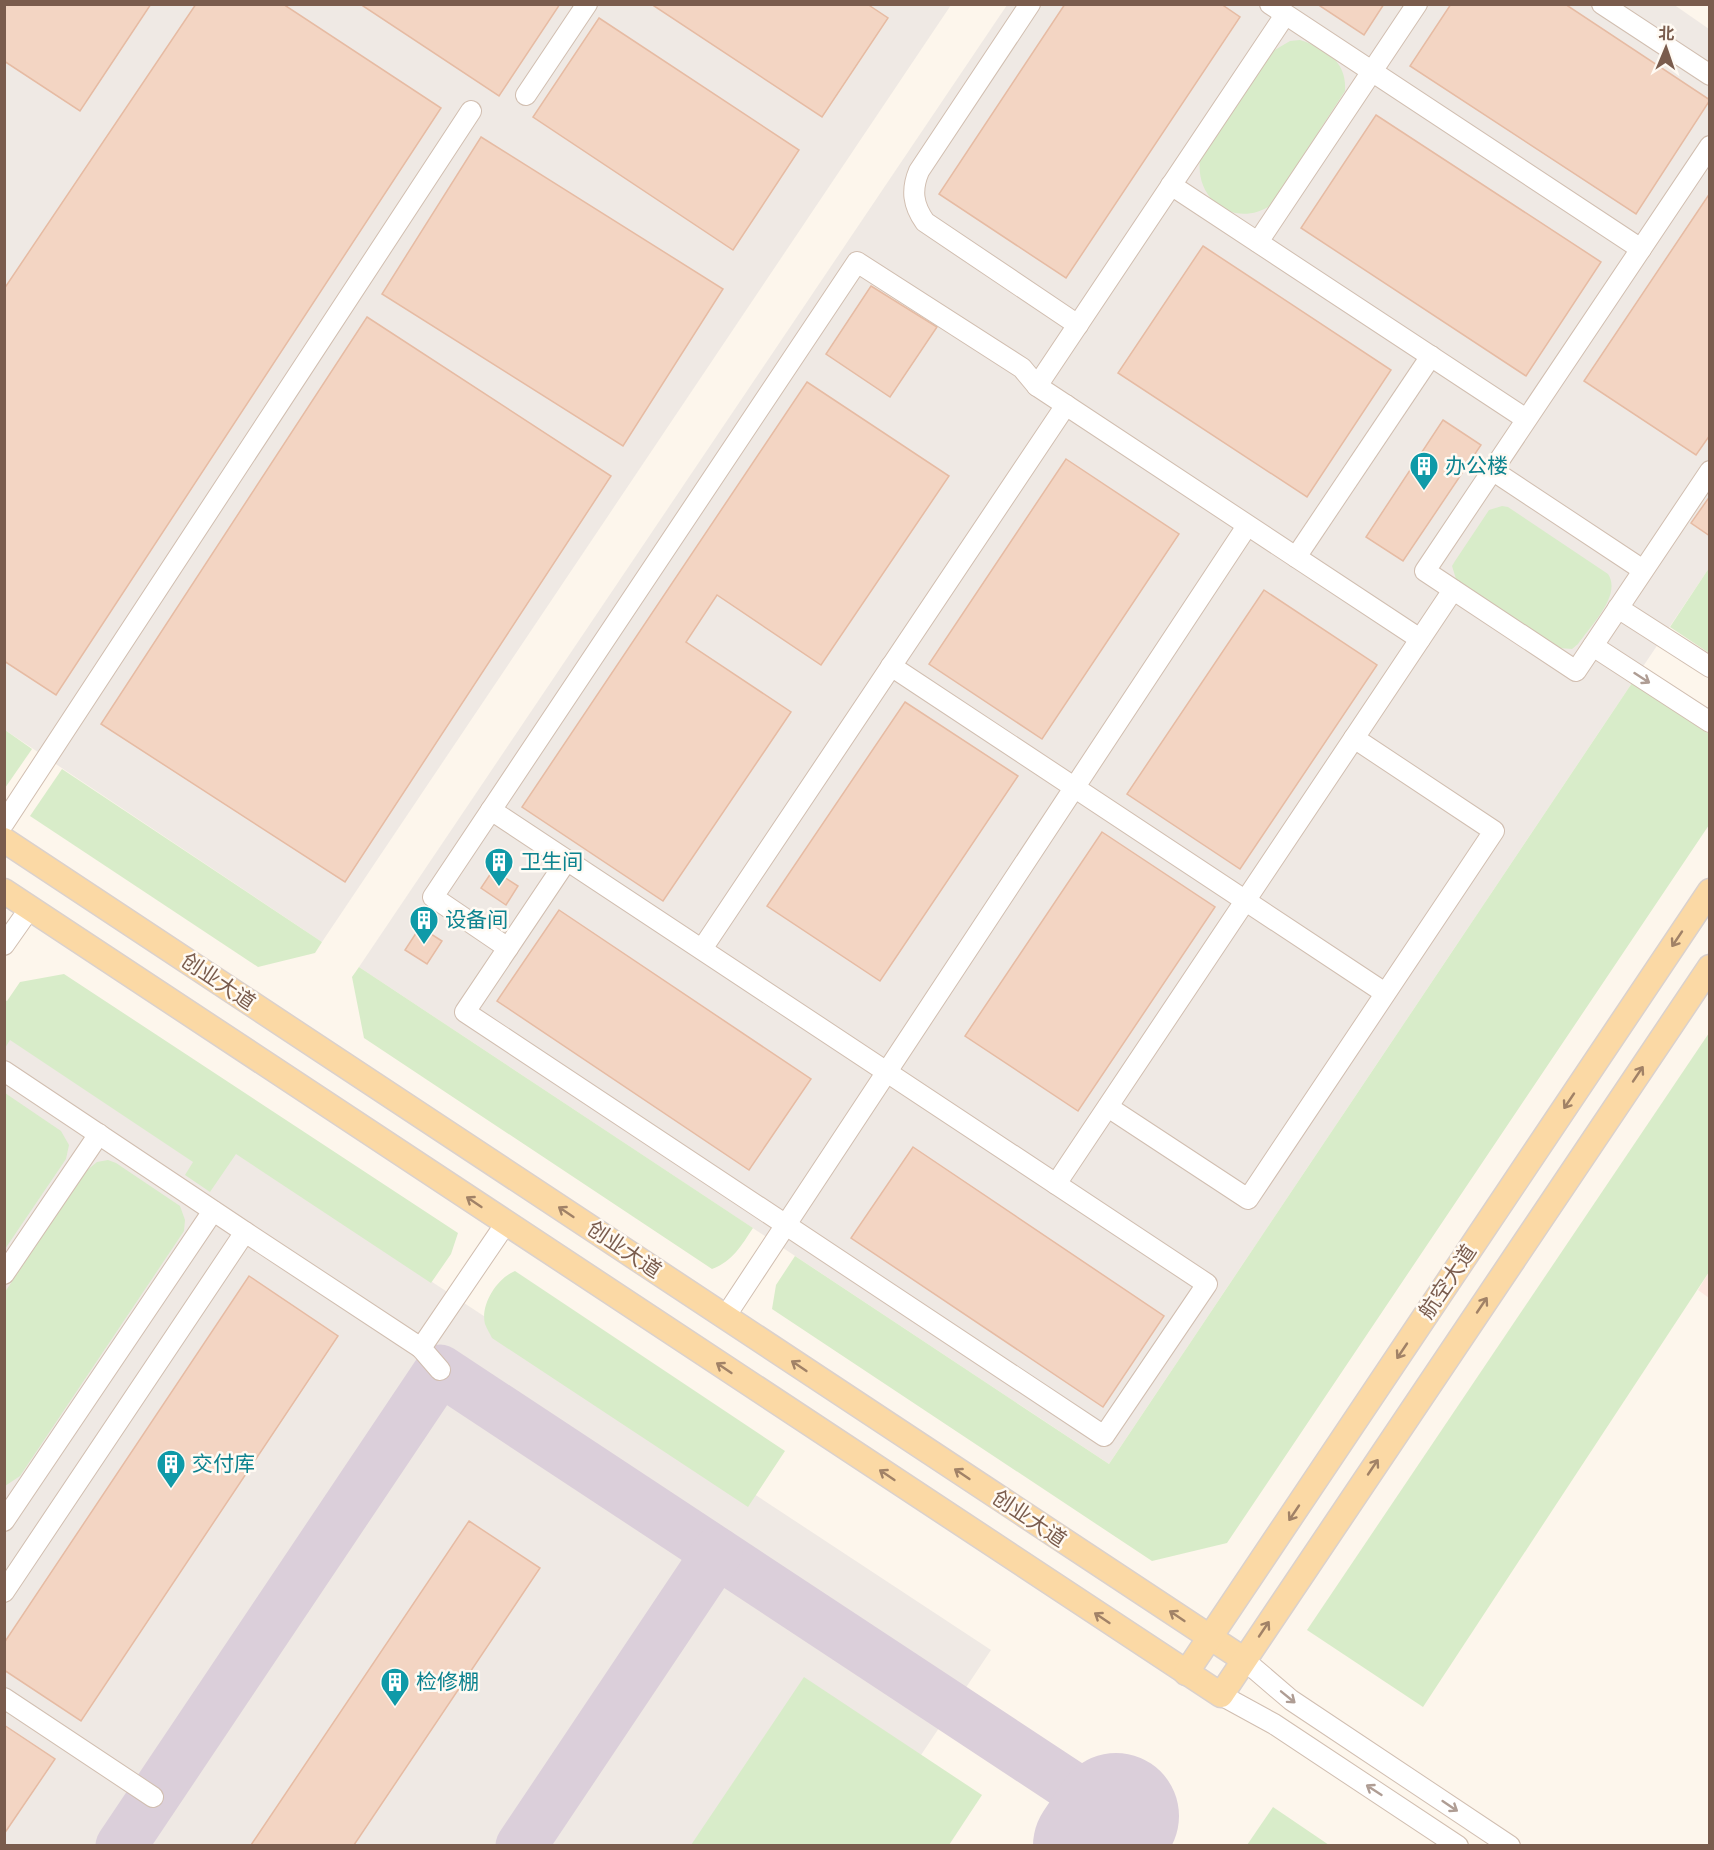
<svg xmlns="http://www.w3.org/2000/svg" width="1714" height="1850" font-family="'Alegreya Sans','Noto Sans SC',sans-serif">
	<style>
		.commercial { fill: #fde8e0 }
		.industrial { fill: #efe9e4 }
		.green { fill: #d8ecc9 }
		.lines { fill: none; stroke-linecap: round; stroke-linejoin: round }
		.taxiway { stroke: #dbcfda; stroke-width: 51 }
		.runway { stroke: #dbcfda; stroke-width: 126 }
		.building { fill: #f3d5c3; stroke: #e6bba3; stroke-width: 1.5 }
		.minor-casing { stroke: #d1beb0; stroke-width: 22 }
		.major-casing { stroke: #dad1cd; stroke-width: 27 }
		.minor { stroke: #fff; stroke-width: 20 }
		.major { stroke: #fbd9a5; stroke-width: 24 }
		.oneway { stroke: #af9d94 }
		.oneway2 { stroke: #a18267 }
		.labels { text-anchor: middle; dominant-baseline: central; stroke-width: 5; stroke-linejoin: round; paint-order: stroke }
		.culture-label { font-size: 21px; fill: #0d838f; stroke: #fffaf3; text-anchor: start }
		.street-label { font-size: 21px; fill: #7a5c4d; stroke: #fffaf3 }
	</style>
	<rect width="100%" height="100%" fill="#fdf6ec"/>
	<path class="commercial" d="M1709,1272V1298L1698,1290Z"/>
	<g class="industrial">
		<path d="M1673,4L1709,29V568L1109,1464L359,967L1007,5Z"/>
		<path d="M5,5H951L322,942L5,730Z"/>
		<path d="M4,1000L991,1650L861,1845H5Z"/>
	</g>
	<g class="green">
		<path d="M1300,40C1326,48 1347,62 1345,91L1271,205C1236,229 1195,201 1200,160L1273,51L1290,41Z"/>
		<path d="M1502,506L1508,507L1608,574C1622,595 1591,625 1578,644L1572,649L1559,648L1456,579L1452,566L1455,561L1489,510Z"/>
		<path d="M1709,568V653L1670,627Z"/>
		<path d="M1632,683L1709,734V825L1227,1543L1152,1561L772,1309L776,1285L795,1256L1109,1464Z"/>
		<path d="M5,730L32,749L5,788Z"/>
		<path d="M62,769L322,942L315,953L258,967L30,816Z"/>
		<path d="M359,967L753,1228C741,1246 733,1261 712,1269L364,1038L352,977Z"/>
		<path d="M64,974L458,1233L451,1254L431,1283L236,1154L210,1192L185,1175L193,1162L10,1040L5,1048V1000L7,1001L20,982Z"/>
		<path d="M1709,1033V1272L1423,1707L1307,1630Z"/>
		<path d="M5,1093L61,1131L69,1145L66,1159L5,1249Z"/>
		<path d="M108,1160L116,1163L180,1206L185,1220L184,1231L20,1476L5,1486V1292L85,1172L97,1162Z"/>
		<path d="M515,1271L785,1451L748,1507L492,1338C490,1334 487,1329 485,1324C480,1305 497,1278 515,1271Z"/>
		<path d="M804,1677L982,1795L949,1845H691Z"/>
		<path d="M1273,1807L1329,1845H1247Z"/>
	</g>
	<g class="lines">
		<g class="taxiway">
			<path d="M121,1846L440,1370L1116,1816"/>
			<path d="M521,1846L717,1553"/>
		</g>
		<path class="runway" d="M1096,1846L1116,1816"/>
	</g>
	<g class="building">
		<path d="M4,4H151L80,111L4,61Z"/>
		<path d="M196,4H283L441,108L56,695L4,661V289Z"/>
		<path d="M360,4H560L499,96Z"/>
		<path d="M651,4H867L888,18L822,117Z"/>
		<path d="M1065,4H1221L1240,17L1066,278L939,194Z"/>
		<path d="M1317,4H1384L1364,35Z"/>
		<path d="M1451,4H1565L1710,100L1636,214L1410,66Z"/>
		<path d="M599,18L799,150L733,250L533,117Z"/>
		<path d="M1376,115L1601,262L1526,376L1301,228Z"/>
		<path d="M481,137L723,289L623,446L382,294Z"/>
		<path d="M1710,193V435L1696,455L1584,381Z"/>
		<path d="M1203,246L1391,370L1307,497L1118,373Z"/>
		<path d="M871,286L937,327L890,397L826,354Z"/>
		<path d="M367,317L611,476L345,882L101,724Z"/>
		<path d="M807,382L949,476L821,665L717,595L686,642L791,712L663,901L522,807Z"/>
		<path d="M1443,420L1481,445L1403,561L1366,537Z"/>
		<path d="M1066,459L1179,534L1042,739L929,664Z"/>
		<path d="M1710,496V536L1691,523Z"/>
		<path d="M1264,590L1377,665L1240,869L1127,794Z"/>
		<path d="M905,702L1018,776L880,981L767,906Z"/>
		<path d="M1102,832L1215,907L1078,1111L965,1036Z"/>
		<path d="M493,870L518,886L506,905L481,888Z"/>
		<path d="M559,910L811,1079L749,1170L497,1001Z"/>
		<path d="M420,927L442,941L427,964L405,950Z"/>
		<path d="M913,1147L1164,1316L1103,1407L851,1238Z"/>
		<path d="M249,1276L338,1336L81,1721L4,1670V1643Z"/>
		<path d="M469,1521L540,1568L354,1845H251Z"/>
		<path d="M4,1725L55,1759L4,1834Z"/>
	</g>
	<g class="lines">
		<g class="minor-casing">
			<g id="minor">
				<path d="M1030,4L919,171C911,190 913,205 925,222L1078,325"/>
				<path d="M1270,4L1641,249"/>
				<path d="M1602,4L1710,75"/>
				<path d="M1285,15L1037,386L1420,639"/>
				<path d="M526,95L587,4"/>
				<path d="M1710,146L1425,571L1576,671L1710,471"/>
				<path d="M1171,185L1526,419"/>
				<path d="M1258,242L1417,4"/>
				<path d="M1492,470L1643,570"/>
				<path d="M1296,557L1431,356"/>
				<path d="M1618,608L1710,667"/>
				<path d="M1593,646L1710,722"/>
				<path d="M891,666L1385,993"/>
				<path d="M491,810C730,967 968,1126 1207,1284L1104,1436L465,1012L567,860"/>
				<path d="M4,823L471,111"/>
				<path d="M4,945L30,908"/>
				<path d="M508,948L433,897L857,262L1022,368L1037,386"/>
				<path d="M702,949L1066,405"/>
				<path d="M4,1071L245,1232"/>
				<path d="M1108,1107L1248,1199L1462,879L1494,831L1354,738"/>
				<path d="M1056,1184L1453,590"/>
				<path d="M4,1274L99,1134"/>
				<path d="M725,1317L1247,526"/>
				<path d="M440,1370L421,1348L506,1223"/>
				<path d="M4,1521L213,1211"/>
				<path d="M4,1592L245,1232L421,1348"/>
				<path d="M1243,1659L1291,1700L1510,1846"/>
				<path d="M1221,1695L1274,1724L1458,1846"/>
				<path d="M4,1698L153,1797"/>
			</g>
		</g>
		<g class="major-casing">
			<g id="major">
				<path d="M4,840L1243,1659"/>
				<path d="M4,891L1221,1695L1710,967"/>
				<path d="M1186,1673L1710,891"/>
			</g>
		</g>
		<use href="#minor" class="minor"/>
		<use href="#major" class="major"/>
	</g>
	<defs><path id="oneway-shaft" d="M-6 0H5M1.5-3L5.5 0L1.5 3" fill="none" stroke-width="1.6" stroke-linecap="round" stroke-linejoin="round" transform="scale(1.5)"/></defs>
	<g class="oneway">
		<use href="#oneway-shaft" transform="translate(1642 678) rotate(33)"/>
		<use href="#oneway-shaft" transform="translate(1288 1697) rotate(39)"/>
		<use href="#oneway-shaft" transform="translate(1374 1790) rotate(-147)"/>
		<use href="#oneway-shaft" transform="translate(1450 1806) rotate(34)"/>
	</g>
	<g class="oneway2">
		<use href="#oneway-shaft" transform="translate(1677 939) rotate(124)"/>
		<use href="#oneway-shaft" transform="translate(1638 1074) rotate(-56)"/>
		<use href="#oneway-shaft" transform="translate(1569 1101) rotate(124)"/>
		<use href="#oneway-shaft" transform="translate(474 1202) rotate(-146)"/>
		<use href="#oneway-shaft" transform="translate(566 1212) rotate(-146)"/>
		<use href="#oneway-shaft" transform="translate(1482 1305) rotate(-56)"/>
		<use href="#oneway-shaft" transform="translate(1402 1351) rotate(124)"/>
		<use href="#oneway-shaft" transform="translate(799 1366) rotate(-146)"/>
		<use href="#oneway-shaft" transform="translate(724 1368) rotate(-146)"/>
		<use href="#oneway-shaft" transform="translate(1373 1467) rotate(-56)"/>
		<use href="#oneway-shaft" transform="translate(962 1474) rotate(-146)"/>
		<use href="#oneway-shaft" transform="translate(887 1475) rotate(-146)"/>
		<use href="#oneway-shaft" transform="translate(1294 1513) rotate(124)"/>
		<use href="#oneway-shaft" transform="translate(1177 1616) rotate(-146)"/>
		<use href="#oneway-shaft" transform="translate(1102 1618) rotate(-146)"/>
		<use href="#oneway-shaft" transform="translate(1264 1629) rotate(-56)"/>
	</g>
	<defs>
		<g id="building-pin" transform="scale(1.5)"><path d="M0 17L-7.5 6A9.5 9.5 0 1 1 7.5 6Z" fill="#0f9aa8" stroke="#fffaf3"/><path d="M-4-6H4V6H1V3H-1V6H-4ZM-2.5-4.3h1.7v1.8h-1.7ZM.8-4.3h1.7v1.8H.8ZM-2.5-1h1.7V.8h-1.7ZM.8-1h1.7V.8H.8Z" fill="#fff"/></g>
	</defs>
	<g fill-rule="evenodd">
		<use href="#building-pin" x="1424" y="466"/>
		<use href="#building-pin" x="499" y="862"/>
		<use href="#building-pin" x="424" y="920"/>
		<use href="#building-pin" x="171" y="1464"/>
		<use href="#building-pin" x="395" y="1682"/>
	</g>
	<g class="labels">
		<g class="culture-label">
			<text x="1445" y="466">办公楼</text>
			<text x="520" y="862">卫生间</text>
			<text x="445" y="920">设备间</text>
			<text x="192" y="1464">交付库</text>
			<text x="416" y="1682">检修棚</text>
		</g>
		<g class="street-label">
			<text transform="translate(218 982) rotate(34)">创业大道</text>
			<text transform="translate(624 1250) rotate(34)">创业大道</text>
			<text transform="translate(1448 1282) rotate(-56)">航空大道</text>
			<text transform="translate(1029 1519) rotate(34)">创业大道</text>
		</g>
	</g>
	<rect width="1714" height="1850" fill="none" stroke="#7a5c4d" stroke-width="12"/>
	<g transform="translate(1666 48) rotate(2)" stroke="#fffaf3" stroke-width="4.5" paint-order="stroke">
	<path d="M0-4.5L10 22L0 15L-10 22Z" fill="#7a5c4d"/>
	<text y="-9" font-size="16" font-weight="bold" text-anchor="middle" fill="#7a5c4d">北</text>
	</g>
</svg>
